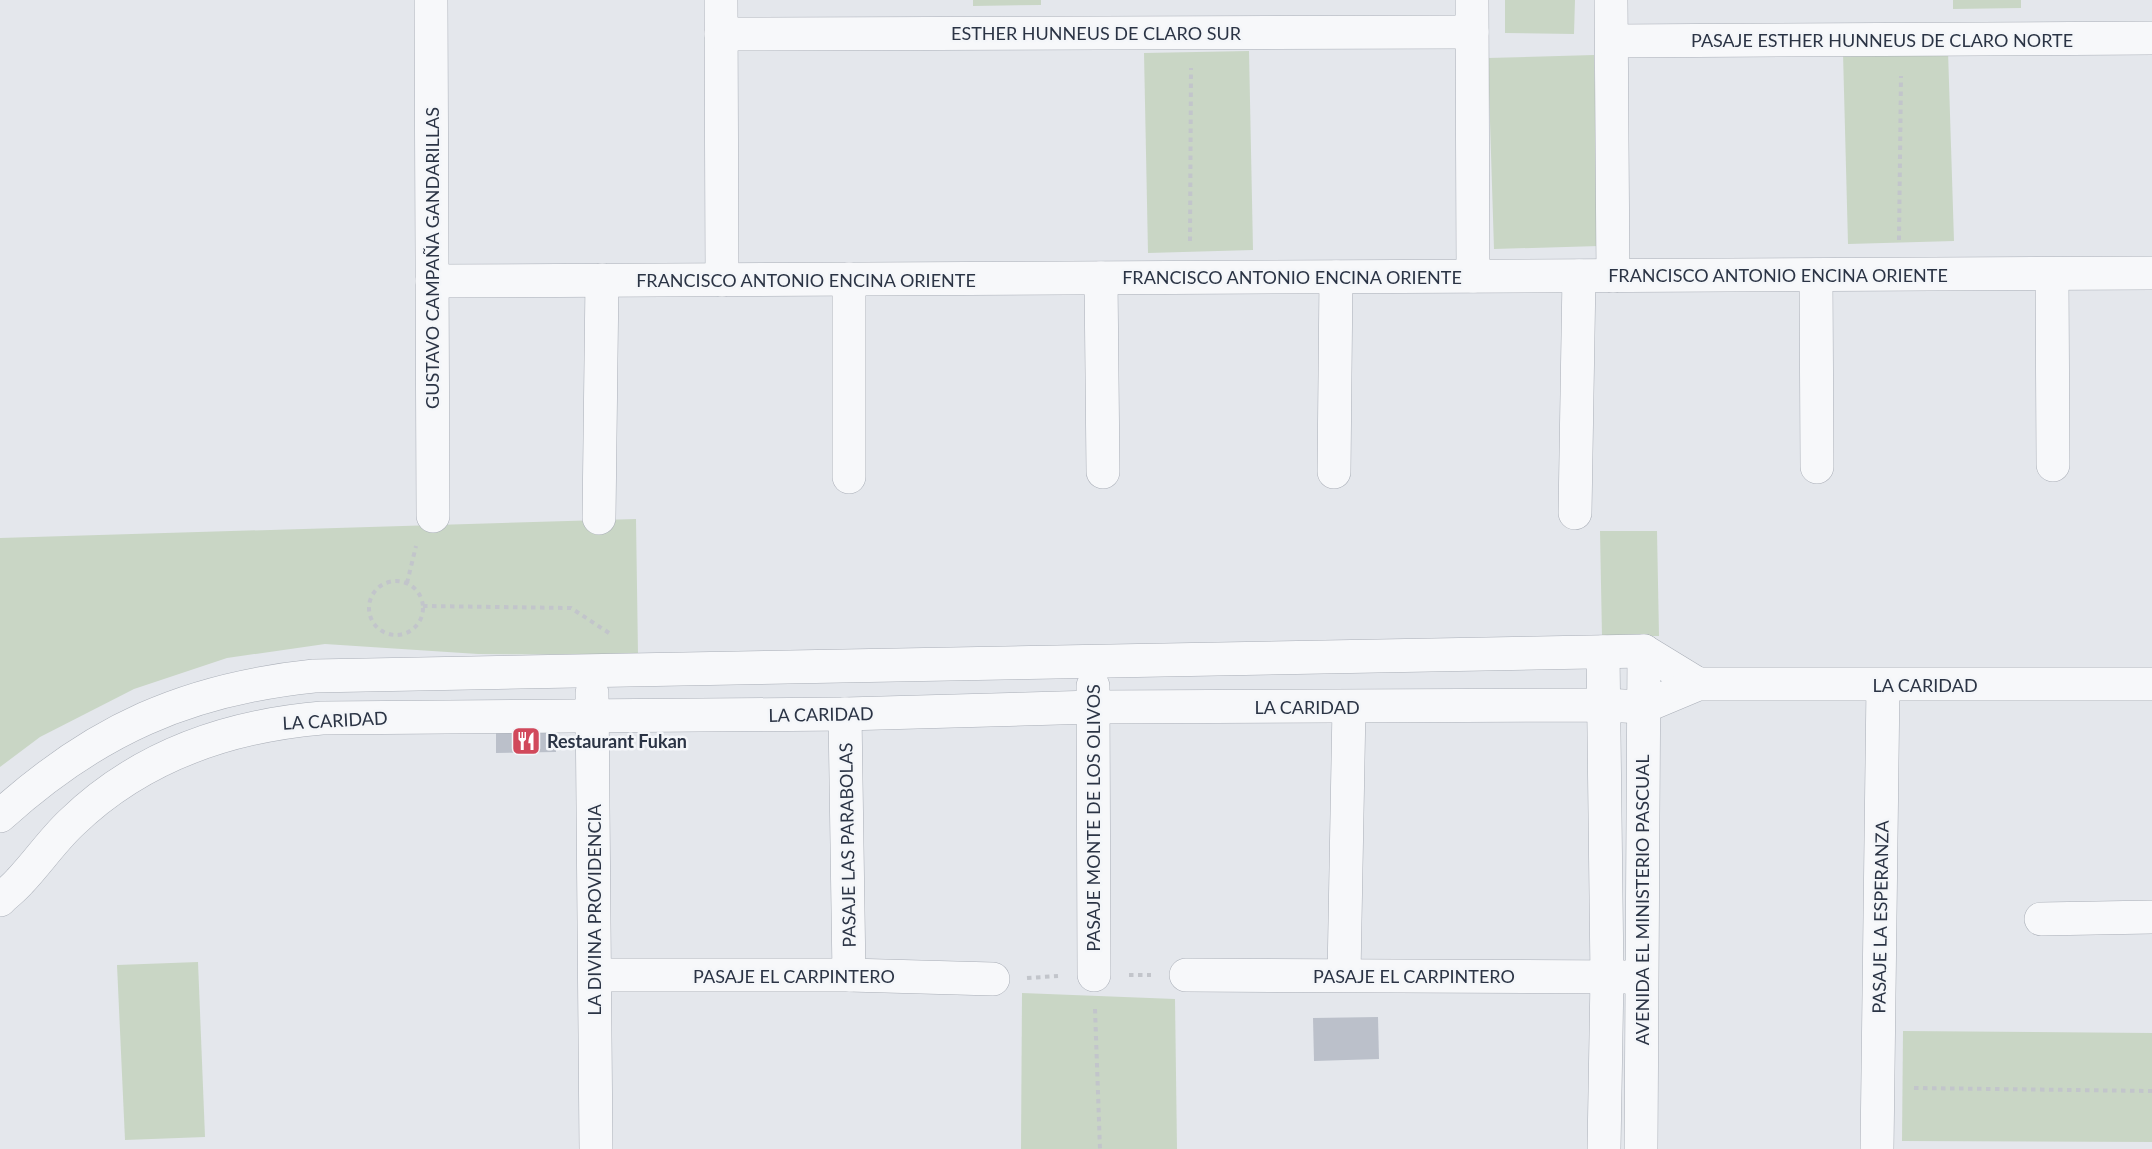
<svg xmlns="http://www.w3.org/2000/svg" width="2152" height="1149" font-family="Lato,sans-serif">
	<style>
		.green { fill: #c9d6c5 }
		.building { fill: #bbc0ca }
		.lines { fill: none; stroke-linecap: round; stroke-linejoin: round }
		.minor-casing { stroke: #a9aeb7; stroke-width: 34 }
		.path { stroke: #c2c5cb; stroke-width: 4; stroke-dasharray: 4.5 4.5; stroke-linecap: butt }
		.minor { stroke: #f7f8fa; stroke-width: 33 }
		.labels { text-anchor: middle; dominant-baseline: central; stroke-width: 5; stroke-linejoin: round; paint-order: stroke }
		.street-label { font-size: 18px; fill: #2b3445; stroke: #f4f6f9 }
		.poi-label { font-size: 18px; font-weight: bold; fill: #2b3445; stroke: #f4f6f9; text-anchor: start }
	</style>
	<rect width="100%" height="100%" fill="#e4e7ec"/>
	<g class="green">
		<path d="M973,0H1041V5L973,6Z"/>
		<path d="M1505,0H1575L1574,34L1505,33Z"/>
		<path d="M1953,0H2021V8L1953,9Z"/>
		<path d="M1249,51L1253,250L1148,253L1144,53Z"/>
		<path d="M1948,51L1954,241L1848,244L1843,53Z"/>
		<path d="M1594,55L1599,246L1494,249L1488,58Z"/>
		<path d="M636,519L638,655L478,654L325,644L227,658L134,689L40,737L0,767V538Z"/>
		<path d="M1600,531H1657L1659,636L1602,637Z"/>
		<path d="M198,962L205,1137L125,1140L117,965Z"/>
		<path d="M1022,993L1175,999L1177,1149H1021Z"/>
		<path d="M1903,1031L2152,1033V1142L1902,1141Z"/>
	</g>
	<g class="building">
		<path d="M556,730V752L496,753V731Z"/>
		<path d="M1378,1017L1379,1059L1314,1061L1313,1018Z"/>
	</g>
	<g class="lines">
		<g class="minor-casing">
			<g id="minor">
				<path d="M431,0L433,516"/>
				<path d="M721,0L722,280"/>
				<path d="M1472,0L1473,276"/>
				<path d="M1611,0L1613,276"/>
				<path d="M721,34L1472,32"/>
				<path d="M1612,41L2152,38"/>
				<path d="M2052,274L2053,465"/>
				<path d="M1816,275L1817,467"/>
				<path d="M1101,278L1103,472"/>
				<path d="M432,281L2152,273"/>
				<path d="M1334,472L1336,277"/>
				<path d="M849,477V279"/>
				<path d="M1575,513L1579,276"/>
				<path d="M599,518L602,280"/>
				<path d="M1603,652L1607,977L1604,1149"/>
				<path d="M1093,686L1094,975"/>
				<path d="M592,693L596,1149"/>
				<path d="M845,714L849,975"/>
				<path d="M0,816C95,730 187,689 314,676L1644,651L1698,684"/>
				<path d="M0,900C7,893 14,888 20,881C38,862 52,841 71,823C140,756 228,726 322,718L845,714L1094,707L1604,705L1643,707L1698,684H2152"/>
				<path d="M2041,919L2152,917"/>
				<path d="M595,975H849L993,979"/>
				<path d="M1186,975L1628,977"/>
				<path d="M1344,975L1349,707"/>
				<path d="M1641,1149L1644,651"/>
				<path d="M1877,1149L1883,685"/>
			</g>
		</g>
		<g class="path">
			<path d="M1899,240L1901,76"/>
			<path d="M1190,241L1191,68"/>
			<circle cx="396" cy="608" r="27"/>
			<path d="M407,583L416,546"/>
			<path d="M423,606L571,608L609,633"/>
			<path d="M1129,975H1151"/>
			<path d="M1027,978L1058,976"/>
			<path d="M1095,1009L1100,1149"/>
			<path d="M1914,1088L2152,1091"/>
		</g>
		<use href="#minor" class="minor"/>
	</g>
	<defs>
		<g id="restaurant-square" transform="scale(1.5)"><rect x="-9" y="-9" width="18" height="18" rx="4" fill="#d1495b" stroke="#f4f6f9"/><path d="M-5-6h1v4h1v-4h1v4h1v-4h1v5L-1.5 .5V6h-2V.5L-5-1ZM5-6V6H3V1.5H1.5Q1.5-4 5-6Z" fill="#fff"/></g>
	</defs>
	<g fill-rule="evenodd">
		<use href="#restaurant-square" x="526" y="741"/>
	</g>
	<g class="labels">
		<g class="street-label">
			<text x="1096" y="33">ESTHER HUNNEUS DE CLARO SUR</text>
			<text x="1882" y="40">PASAJE ESTHER HUNNEUS DE CLARO NORTE</text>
			<text transform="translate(432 258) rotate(-90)">GUSTAVO CAMPAÑA GANDARILLAS</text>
			<text x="1778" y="275">FRANCISCO ANTONIO ENCINA ORIENTE</text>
			<text x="1292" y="277">FRANCISCO ANTONIO ENCINA ORIENTE</text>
			<text x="806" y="280">FRANCISCO ANTONIO ENCINA ORIENTE</text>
			<text x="1925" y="685">LA CARIDAD</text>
			<text x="1307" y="707">LA CARIDAD</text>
			<text transform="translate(821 714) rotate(-1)">LA CARIDAD</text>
			<text transform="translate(335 720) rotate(-3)">LA CARIDAD</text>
			<text transform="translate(1093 818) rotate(-90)">PASAJE MONTE DE LOS OLIVOS</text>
			<text transform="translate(847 845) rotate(-91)">PASAJE LAS PARABOLAS</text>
			<text transform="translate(1642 900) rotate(-90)">AVENIDA EL MINISTERIO PASCUAL</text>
			<text transform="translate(594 910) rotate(-90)">LA DIVINA PROVIDENCIA</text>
			<text transform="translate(1880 917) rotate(-89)">PASAJE LA ESPERANZA</text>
			<text x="794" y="976">PASAJE EL CARPINTERO</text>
			<text x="1414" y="976">PASAJE EL CARPINTERO</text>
		</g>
		<g class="poi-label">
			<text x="547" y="741">Restaurant Fukan</text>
		</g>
	</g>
</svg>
